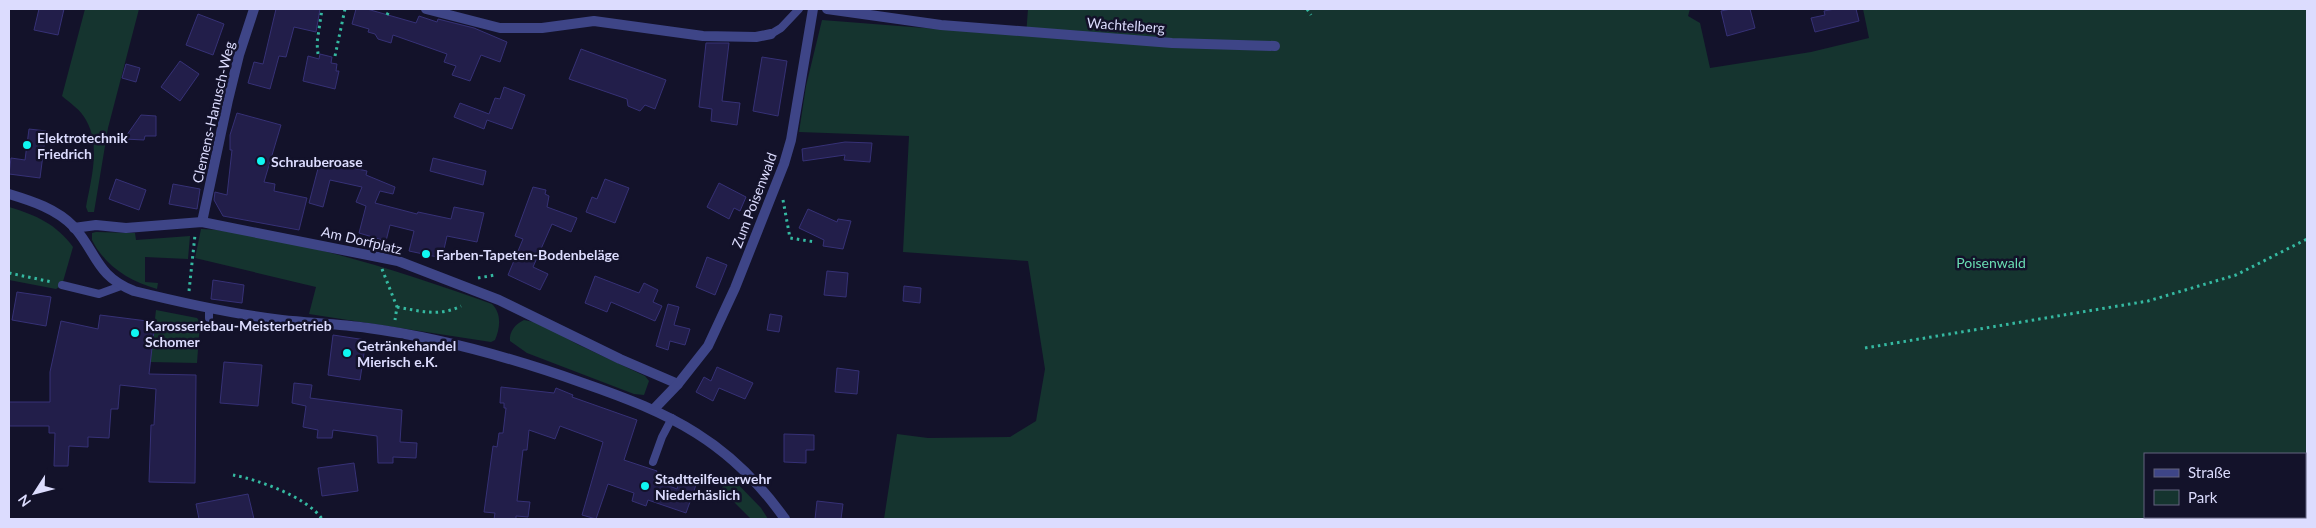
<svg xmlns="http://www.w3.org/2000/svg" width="2316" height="528" font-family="Lato,sans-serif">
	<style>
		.green { fill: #15342f; fill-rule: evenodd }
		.building { fill: #221e4a; stroke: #363176 }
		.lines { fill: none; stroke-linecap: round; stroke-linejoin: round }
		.path { stroke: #35b9a1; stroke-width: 3; stroke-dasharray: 2.5 4; stroke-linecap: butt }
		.lane { stroke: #3e4587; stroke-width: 8 }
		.street { stroke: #3e4587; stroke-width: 10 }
		.poi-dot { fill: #0ff7f2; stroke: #13122a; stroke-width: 2 }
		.labels { text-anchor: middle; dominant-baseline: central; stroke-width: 5; stroke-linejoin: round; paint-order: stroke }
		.street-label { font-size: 14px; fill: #dcdcfe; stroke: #13122a }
		.poi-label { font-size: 14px; font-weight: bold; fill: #dcdcfe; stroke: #13122a; text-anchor: start }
		.park-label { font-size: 14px; fill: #69ddb2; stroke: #13122a }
	</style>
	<rect width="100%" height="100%" fill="#13122a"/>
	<g class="green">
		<path d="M85,9H139L108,128L94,212H88L86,207C91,180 101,146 86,120C81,110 70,103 62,96Z"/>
		<path d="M1028,9H1690L1688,16L1700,23L1710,68L1811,52L1869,38L1863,9H2307V519H884L897,434L928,438L1010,437L1036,421L1045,369L1028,261L903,252L909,136L799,132L806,86L822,20L1026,36ZM2145,454H2305V517H2145Z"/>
		<path d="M9,207C36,215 56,224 73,247L62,285L56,289L9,280Z"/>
		<path d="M201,229C228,230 253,235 280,241C353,256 422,279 492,304C502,314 500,328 495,340L491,342L309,314L316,287L195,258Z"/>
		<path d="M96,232L135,233L136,240L190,236L188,259L145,257V282L158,283L157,289C129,281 105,266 92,240V233Z"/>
		<path d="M156,310L197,318L200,322L197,363L150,362Z"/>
		<path d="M524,320L539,323L577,344L645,376L649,381L644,395L634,394L527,353L510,341C509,332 515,324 524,320Z"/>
		<path d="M731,477L761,508L768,519H751L721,489Z"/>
	</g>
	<g class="building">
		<path d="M39,9H64L58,35L34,30Z"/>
		<path d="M276,9H320L316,32L294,27L286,57L279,56L270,89L248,83L254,62L263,64Z"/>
		<path d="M356,9H367L416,23L419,16L437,22L438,19L474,28L507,42L500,62L481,55L470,81L452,75L456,66L444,62L447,54L393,35L391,43L378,39L375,34L368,32L369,29L352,24Z"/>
		<path d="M1731,9H1750L1755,28L1727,36L1721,11Z"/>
		<path d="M1835,9H1856L1859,21L1815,32L1811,18L1825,15L1824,11Z"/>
		<path d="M198,14L224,24L213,55L186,45Z"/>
		<path d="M706,43H729L722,101L740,103L737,125L711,121L712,109L699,107Z"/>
		<path d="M581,49L666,80L655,109L645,105L640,111L628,106L627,99L569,79Z"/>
		<path d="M320,54L332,57L331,63L337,64L336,71H339L335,89L303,81L308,56L319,59Z"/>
		<path d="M762,57L787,61L778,116L753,111Z"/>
		<path d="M180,61L199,74L180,101L161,87Z"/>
		<path d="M126,64L140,68L136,82L122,78Z"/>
		<path d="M504,87L525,95L512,129L487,120L484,129L454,117L460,103L489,114L495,98L500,99Z"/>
		<path d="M237,113L281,125L264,182L275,184L274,191L307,198L299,230L223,216L214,200L215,192L227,195L232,150H230V135Z"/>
		<path d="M141,115L156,116V136H145L144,140L124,139Z"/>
		<path d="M29,129L46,131L40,178L9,174L11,158L25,160Z"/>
		<path d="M845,142L872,143L870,162L844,160L845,155L803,161L802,149Z"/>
		<path d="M433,158L486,171L483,185L430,171Z"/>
		<path d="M320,161L367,171L366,175L395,187L393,194L380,191L375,203L417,214L418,212L451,219L454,207L484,213L477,242L447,236L442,258L409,251L414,231L390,225L386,241L359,233L366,206L356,202L362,187L330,180L323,207L309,203Z"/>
		<path d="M116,179L146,190L139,210L109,199Z"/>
		<path d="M605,179L629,188L615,223L586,212L592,197L597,199Z"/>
		<path d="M719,183L746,197L740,211L734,208L729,219L707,207Z"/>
		<path d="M173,184L200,189L197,209L169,204Z"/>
		<path d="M533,187L546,190L545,194L549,196L547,207L577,218L571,232L552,224L533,267L548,274L540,290L508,275L523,239L515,236Z"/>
		<path d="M808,209L837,222L838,219L851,221L843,249L823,246L824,240L799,228Z"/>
		<path d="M707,257L727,265L715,295L696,287Z"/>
		<path d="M827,271L848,273L846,297L824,295Z"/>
		<path d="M595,276L639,293L644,283L658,290L653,302L662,306L655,321L611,302L607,312L585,303Z"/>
		<path d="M213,280L244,285L242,303L211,299Z"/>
		<path d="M904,286L921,288L920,303L903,301Z"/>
		<path d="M17,292L51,297L46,326L12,320Z"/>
		<path d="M668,304L679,307L674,325L690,329L685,345L670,341L668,350L656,346Z"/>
		<path d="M770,314L782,316L779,332L767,330Z"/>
		<path d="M100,315L155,322L149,374L196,375L195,483L149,482L151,425H154L156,389L120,385L118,409H111L109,438L88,437V447L69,446L68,466H54L55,433H49V426H9V402H50V372L61,321L98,329Z"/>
		<path d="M333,335L366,340L360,380L328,375Z"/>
		<path d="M224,362L262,365L258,406L220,403Z"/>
		<path d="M717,367L753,383L745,399L719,388L713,401L696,392L704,377L711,381Z"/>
		<path d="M837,368L859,371L857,394L835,392Z"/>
		<path d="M294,383L312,385L310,398L402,410L400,442L417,443L416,458L393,457V463H378L377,436L333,430L332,438H317L318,430L303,427L306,406L292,403Z"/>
		<path d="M501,387L554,393L556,388L573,395L572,397L637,420L624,460L657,471L654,480L677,489L680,479L696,485L686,513L648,500L646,506L632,501L634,493L608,484L596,519L582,515L603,442L560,426L555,439L529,430L527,450H523L517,501L530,502L528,517L516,516V519H494L495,513L484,512L493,446L497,447L499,433H503L506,408H504V403H500Z"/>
		<path d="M784,434L814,435V450H806V463L784,462Z"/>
		<path d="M354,463L358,491L322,496L318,468Z"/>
		<path d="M248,494L254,519H199L196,504Z"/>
		<path d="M817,501L843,504L841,519H815Z"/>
	</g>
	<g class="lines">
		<g class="path">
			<path d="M1307,9L1311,15"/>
			<path d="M387,15L390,9"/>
			<path d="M318,54L317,43L322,9"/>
			<path d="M335,56L345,9"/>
			<path d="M783,200L790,238L815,242"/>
			<path d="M382,269L397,307L395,320"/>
			<path d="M9,273L52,282"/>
			<path d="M478,278L495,275"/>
			<path d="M189,291L195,235"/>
			<path d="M397,307C420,311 439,317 461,306"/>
			<path d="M1865,348L2148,301L2236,275L2307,239"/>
			<path d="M233,475C259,480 307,497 322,519"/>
		</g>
		<g class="lane">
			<path d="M771,34L781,28L799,9"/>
			<path d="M62,285L99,294L121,286"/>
			<path d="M209,318V308"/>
			<path d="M653,462L662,437L672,418"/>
		</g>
		<g class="street">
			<path d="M426,9L500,28H542L594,21L703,36L756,37L771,34"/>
			<path d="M827,9L941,25L1172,43L1275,46"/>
			<path d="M9,194C32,201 57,209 74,227C97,253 96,276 134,291C183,303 231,314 282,320C310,323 339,324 368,328C442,338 513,358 583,383C670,413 730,441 785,519"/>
			<path d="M202,222L228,100L239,55L254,9"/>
			<path d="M74,228L96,225L126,228L202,222L398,261L499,300L620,359L678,384"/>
			<path d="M654,409L678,384L708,346L735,288L784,164L791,140L813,9"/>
		</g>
	</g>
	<g class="poi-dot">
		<circle cx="27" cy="145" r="5"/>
		<circle cx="261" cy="161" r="5"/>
		<circle cx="426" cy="254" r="5"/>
		<circle cx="135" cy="333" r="5"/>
		<circle cx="347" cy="353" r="5"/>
		<circle cx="645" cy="486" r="5"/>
	</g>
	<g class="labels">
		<g class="street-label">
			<text transform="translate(1126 25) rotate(4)">Wachtelberg</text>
			<text transform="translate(213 112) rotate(-77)">Clemens-Hanusch-Weg</text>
			<text transform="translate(754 200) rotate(-69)">Zum Poisenwald</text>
			<text transform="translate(362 240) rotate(13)">Am Dorfplatz</text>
		</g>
		<g class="poi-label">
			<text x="37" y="137">Elektrotechnik<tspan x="37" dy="16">Friedrich</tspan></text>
			<text x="271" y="161">Schrauberoase</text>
			<text x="436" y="254">Farben-Tapeten-Bodenbeläge</text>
			<text x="145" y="325">Karosseriebau-Meisterbetrieb<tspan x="145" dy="16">Schomer</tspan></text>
			<text x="357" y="345">Getränkehandel<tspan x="357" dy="16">Mierisch e.K.</tspan></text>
			<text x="655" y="478">Stadtteilfeuerwehr<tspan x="655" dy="16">Niederhäslich</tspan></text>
		</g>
		<g class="park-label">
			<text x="1991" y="262">Poisenwald</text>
		</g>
	</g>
	<rect width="2316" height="528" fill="none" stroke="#dcdcfe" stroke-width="20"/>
	<rect x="2144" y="453" width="162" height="65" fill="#13122a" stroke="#63637f"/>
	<rect x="2154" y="469" width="25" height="8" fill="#3e4587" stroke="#63637f"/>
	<text x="2188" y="478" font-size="15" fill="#dcdcfe">Straße</text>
	<rect x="2154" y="490" width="25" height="15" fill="#15342f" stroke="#63637f"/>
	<text x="2188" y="503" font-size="15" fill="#dcdcfe">Park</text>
	<g transform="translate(35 493) rotate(234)" stroke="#13122a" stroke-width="4" paint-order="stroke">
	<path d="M0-4L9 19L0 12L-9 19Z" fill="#dcdcfe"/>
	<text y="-8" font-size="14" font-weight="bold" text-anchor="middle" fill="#dcdcfe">N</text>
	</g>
</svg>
